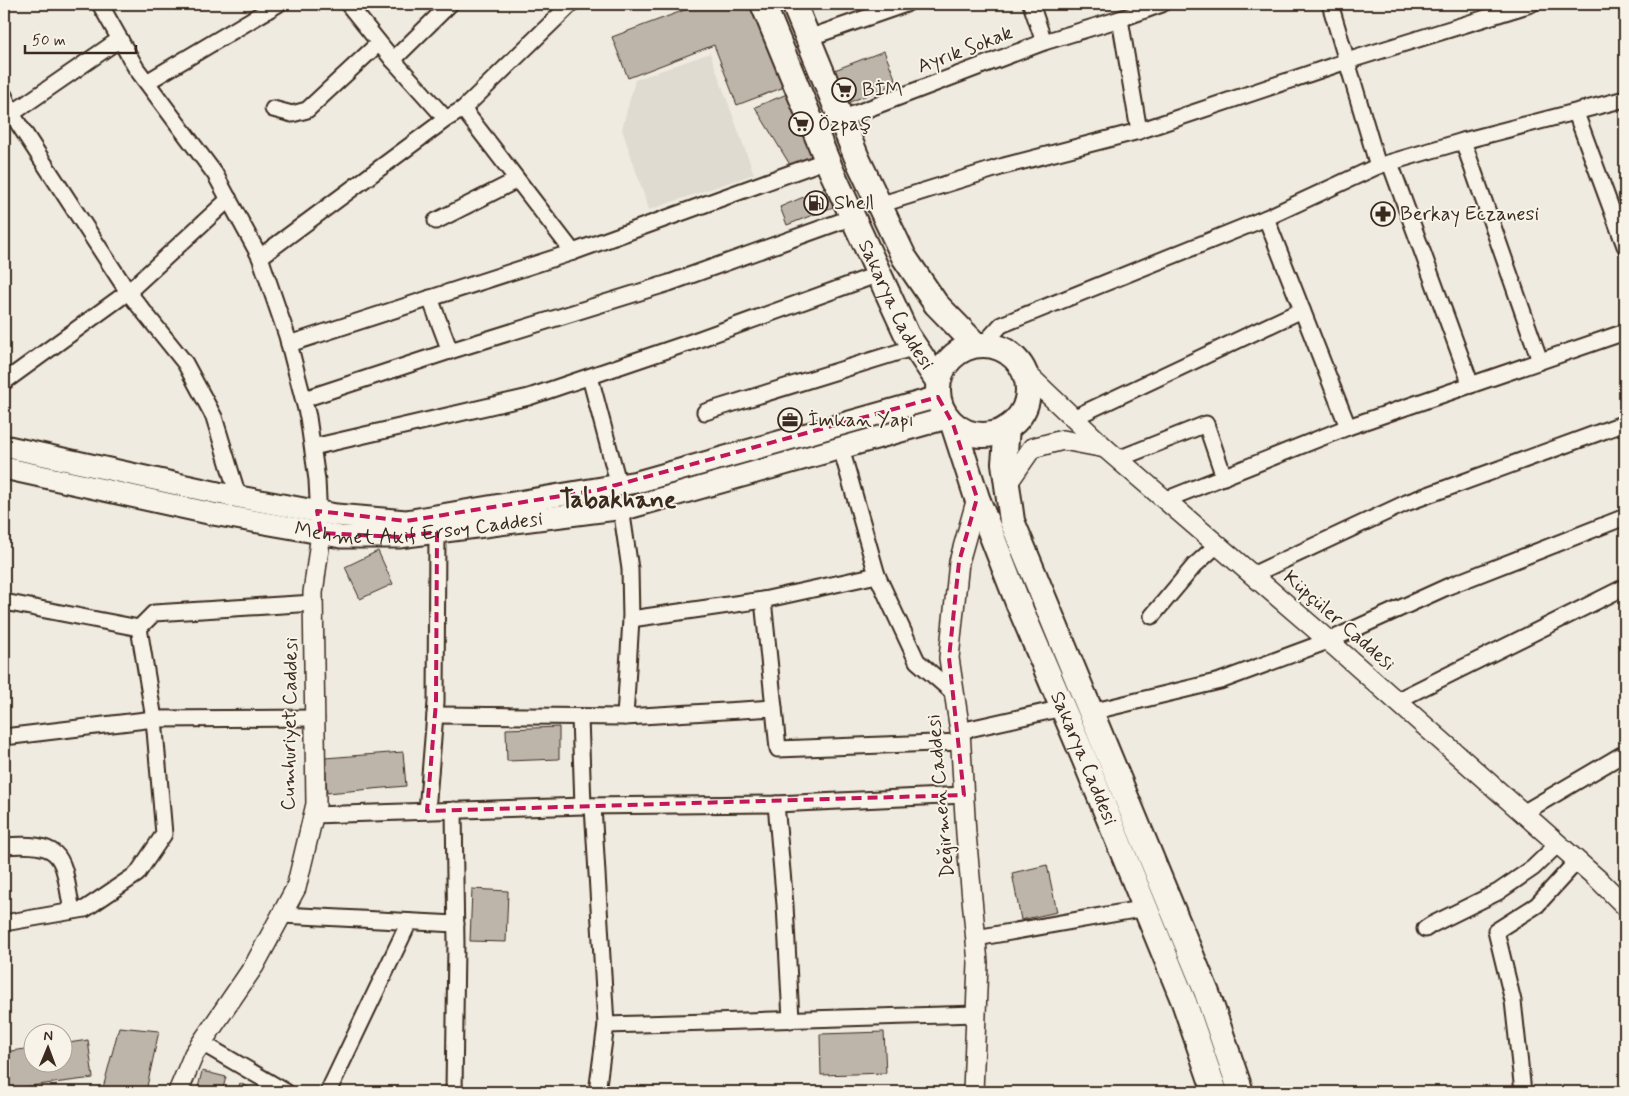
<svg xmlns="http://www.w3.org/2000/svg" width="1629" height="1096" font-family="Mynerve,sans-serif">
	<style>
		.built { fill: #e0dbd0 }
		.building { fill: #bdb5aa; stroke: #3b2a1e }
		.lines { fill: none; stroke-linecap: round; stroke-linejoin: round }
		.minor-casing { stroke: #3b2a1e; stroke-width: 19 }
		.tertiary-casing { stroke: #3b2a1e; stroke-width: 22 }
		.secondary-casing { stroke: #3b2a1e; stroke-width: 25 }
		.primary-casing { stroke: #3b2a1e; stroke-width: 28 }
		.minor { stroke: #f7f3e8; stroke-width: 15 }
		.tertiary { stroke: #f7f3e8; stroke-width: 19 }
		.secondary { stroke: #f7f3e8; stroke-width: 21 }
		.primary { stroke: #f7f3e8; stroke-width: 24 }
		.marked { fill: none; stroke: #c2185b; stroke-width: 4; stroke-dasharray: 10 6; stroke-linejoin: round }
		.labels { text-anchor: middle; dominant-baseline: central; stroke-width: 4; stroke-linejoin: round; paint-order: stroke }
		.street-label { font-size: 20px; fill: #3b2a1e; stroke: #f7f3e8 }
		.poi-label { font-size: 20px; fill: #3b2a1e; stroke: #f7f3e8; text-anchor: start }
		.district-label { font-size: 25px; font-weight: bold; fill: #3b2a1e; stroke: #f7f3e8 }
	</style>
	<rect width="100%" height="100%" fill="#efebe0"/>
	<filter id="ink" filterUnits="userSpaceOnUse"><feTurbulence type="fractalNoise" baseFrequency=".02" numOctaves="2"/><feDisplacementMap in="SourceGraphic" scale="10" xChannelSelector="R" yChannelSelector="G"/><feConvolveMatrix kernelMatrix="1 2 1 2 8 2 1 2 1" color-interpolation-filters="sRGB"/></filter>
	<g filter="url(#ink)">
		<path class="built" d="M710,53L754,174L649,210L622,129L635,80Z"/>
		<g class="building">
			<path d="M701,4H755L787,86L737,105L714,45L628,78L612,37Z"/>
			<path d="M884,51L897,83L845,104L832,71Z"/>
			<path d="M792,92L819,157L792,168L755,107Z"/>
			<path d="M825,188L833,207L787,225L780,207Z"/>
			<path d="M378,551L393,584L360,599L345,567Z"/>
			<path d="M559,727V759L507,761L506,729Z"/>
			<path d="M403,752L406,786L327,793L325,758Z"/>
			<path d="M1047,865L1057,912L1021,920L1012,873Z"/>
			<path d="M472,889L508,891L506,942L470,941Z"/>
			<path d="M119,1027L159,1031L146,1091L103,1088Z"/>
			<path d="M884,1032L886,1073L821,1075L820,1034Z"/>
			<path d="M88,1040L93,1078L7,1089L4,1052L32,1048V1064H62V1044Z"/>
			<path d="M202,1071L226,1077L222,1092H197Z"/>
			<path d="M240,1083L257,1092H237Z"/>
			<path d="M103,1089L145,1092H102Z"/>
		</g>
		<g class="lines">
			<g class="minor-casing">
				<g id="minor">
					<path d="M100,4L136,68L215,174L260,257L287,336L308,417L317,480L319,519"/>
					<path d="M348,4L393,60L446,119"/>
					<path d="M1031,4L1044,42"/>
					<path d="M1330,4L1378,166"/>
					<path d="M1120,19L1139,131"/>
					<path d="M808,38L906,4"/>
					<path d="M393,60L450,4"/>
					<path d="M147,82L278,4"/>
					<path d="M4,95L12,114L128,292L185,363L214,417L238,496"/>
					<path d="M273,109L292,114L307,110L379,43"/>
					<path d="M463,109L573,252L827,160"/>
					<path d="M1576,113L1625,246"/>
					<path d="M4,119L120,39"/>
					<path d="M841,119L1044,42L1120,19L1162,4"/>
					<path d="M1463,141L1540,361"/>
					<path d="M1390,163L1471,385"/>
					<path d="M879,205L1004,166L1139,131L1347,61L1531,4"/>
					<path d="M1266,218L1348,427"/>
					<path d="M436,221L517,180"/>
					<path d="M260,257L446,119L463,109L571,4"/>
					<path d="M430,298L450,351"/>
					<path d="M289,344L573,252"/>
					<path d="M983,345L1001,325L1266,218L1378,166L1463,141L1625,99"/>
					<path d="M590,377L619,486"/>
					<path d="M4,382L128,292L229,199"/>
					<path d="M304,399L450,351L669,283L853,217"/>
					<path d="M705,412L915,347"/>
					<path d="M1073,418L1302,310"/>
					<path d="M313,447L529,397L691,342L879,274"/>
					<path d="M841,448L877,575L917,661L955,694"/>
					<path d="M1118,459L1206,424L1224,477"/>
					<path d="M1165,500L1348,427L1625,332"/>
					<path d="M621,508L630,569L631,619L625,717"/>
					<path d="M1252,575L1406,503L1625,423"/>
					<path d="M763,600L774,708"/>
					<path d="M4,602L139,628L154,719L164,834L137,874L85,909L4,923"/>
					<path d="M1152,616L1194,566L1217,545"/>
					<path d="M631,619L763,600L877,575"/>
					<path d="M139,628L154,613L314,603"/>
					<path d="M1396,701L1625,587"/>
					<path d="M1091,712L1220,681L1328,641L1449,586L1625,517"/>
					<path d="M435,715L625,717L774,708L778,749L961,742"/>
					<path d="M580,717L583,806"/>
					<path d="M960,731L1063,708"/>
					<path d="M4,737L154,719L316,718"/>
					<path d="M776,804L785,905L791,1020"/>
					<path d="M593,806L606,1025L597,1092"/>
					<path d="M427,811L436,702L437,532"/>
					<path d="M1523,813L1625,753"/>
					<path d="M313,815L583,806L776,804L964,795"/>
					<path d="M4,846C67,841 62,858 72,911"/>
					<path d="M282,915L456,924"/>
					<path d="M1425,929L1431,925L1498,892L1533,868L1558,844"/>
					<path d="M976,938L1146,908"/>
					<path d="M606,1025L977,1014"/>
					<path d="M202,1043L286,1092"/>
					<path d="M328,1092L409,922"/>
					<path d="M454,1092L456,944L454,810"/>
					<path d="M1523,1092L1513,1001L1496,931L1537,905L1577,861"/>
				</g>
			</g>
			<g class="tertiary-casing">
				<g id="tertiary">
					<path d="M1024,371L1105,448L1314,628L1600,881L1625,906"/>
					<path d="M1007,484L1032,448L1063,440L1105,448"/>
					<path d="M178,1092L194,1054L254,966L296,888L316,804L313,593L321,533"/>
					<path d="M973,1092L978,963L966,834L960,731L949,658L959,562L977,498"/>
				</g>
			</g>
			<g class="secondary-casing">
				<g id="secondary">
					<path d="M4,446L218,493L336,515L406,521L637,482L938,397"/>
					<path id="s1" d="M4,468L213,514L293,528L341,537H399L632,507L947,418"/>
				</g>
			</g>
			<g class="primary-casing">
				<g id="primary">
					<path id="s2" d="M763,4L831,170L907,335L938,381"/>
					<path d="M794,4L857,158L904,257L936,304L976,345"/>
					<circle cx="983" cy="390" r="45"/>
					<path id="s3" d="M953,424L977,498L1018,603L1084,758L1184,1002L1215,1092"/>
					<path d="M1007,428L1004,463L1012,521L1207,993L1241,1092"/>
				</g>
			</g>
			<use href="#minor" class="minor"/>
			<use href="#tertiary" class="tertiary"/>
			<use href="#secondary" class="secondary"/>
			<use href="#primary" class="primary"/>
		</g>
	</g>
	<path class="marked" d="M938,397L953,424L977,498L959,562L949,658L964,795L427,811L436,702L437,532L399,537L321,533L317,511L406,521L598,490Z"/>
	<defs>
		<g id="supermarket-ring" transform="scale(1.25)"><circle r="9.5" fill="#f7f3e8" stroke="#3b2a1e" stroke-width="1.5"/><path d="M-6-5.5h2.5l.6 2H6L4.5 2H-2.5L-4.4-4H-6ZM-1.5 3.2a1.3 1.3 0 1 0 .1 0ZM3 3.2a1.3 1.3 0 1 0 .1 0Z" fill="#3b2a1e"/></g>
		<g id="fuel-ring" transform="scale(1.25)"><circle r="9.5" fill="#f7f3e8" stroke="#3b2a1e" stroke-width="1.5"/><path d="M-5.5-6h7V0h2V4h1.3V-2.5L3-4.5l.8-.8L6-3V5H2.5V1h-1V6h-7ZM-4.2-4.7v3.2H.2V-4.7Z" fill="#3b2a1e"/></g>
		<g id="pharmacy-ring" transform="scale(1.25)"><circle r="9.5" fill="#f7f3e8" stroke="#3b2a1e" stroke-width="1.5"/><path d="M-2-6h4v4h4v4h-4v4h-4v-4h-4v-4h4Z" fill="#3b2a1e"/></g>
		<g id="office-ring" transform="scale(1.25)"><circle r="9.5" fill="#f7f3e8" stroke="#3b2a1e" stroke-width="1.5"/><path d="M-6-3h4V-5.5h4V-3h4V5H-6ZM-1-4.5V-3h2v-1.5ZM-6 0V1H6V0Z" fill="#3b2a1e"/></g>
	</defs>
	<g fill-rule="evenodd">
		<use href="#supermarket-ring" x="844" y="90"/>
		<use href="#supermarket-ring" x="801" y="124"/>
		<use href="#fuel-ring" x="816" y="203"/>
		<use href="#pharmacy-ring" x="1383" y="214"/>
		<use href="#office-ring" x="790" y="420"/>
	</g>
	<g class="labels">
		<g class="street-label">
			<text transform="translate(965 50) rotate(-21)">Ayrık Sokak</text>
			<text stroke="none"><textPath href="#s2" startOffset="329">Sakarya Caddesi</textPath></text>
			<text stroke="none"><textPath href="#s1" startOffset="422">Mehmet Akif Ersoy Caddesi</textPath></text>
			<text transform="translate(1339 621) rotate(41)">Küpçüler Caddesi</text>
			<text transform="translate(290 724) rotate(-89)">Cumhuriyet Caddesi</text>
			<text stroke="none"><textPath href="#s3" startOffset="359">Sakarya Caddesi</textPath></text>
			<text transform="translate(941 796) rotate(-95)">Değirmen Caddesi</text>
		</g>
		<g class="poi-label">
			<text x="862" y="90">BİM</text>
			<text x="818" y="124">Özpaş</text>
			<text x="834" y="203">Shell</text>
			<text x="1400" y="214">Berkay Eczanesi</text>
			<text x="808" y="420">İmkan Yapı</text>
		</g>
		<g class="district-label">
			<text x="618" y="500">Tabakhane</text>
		</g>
	</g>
	<rect width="1629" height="1096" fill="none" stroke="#f7f3e8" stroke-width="20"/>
	<rect x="10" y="10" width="1609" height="1076" fill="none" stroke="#3b2a1e" stroke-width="2" filter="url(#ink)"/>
	<g transform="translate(48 1048) rotate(1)"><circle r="24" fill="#f7f3e8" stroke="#aca397"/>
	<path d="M0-4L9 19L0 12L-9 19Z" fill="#3b2a1e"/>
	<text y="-8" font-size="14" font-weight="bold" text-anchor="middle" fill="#3b2a1e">N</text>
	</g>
	<path d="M25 45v8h111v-8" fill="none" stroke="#3b2a1e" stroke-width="2.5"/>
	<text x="32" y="45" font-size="15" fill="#3b2a1e" stroke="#f7f3e8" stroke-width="4" paint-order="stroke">50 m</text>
</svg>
